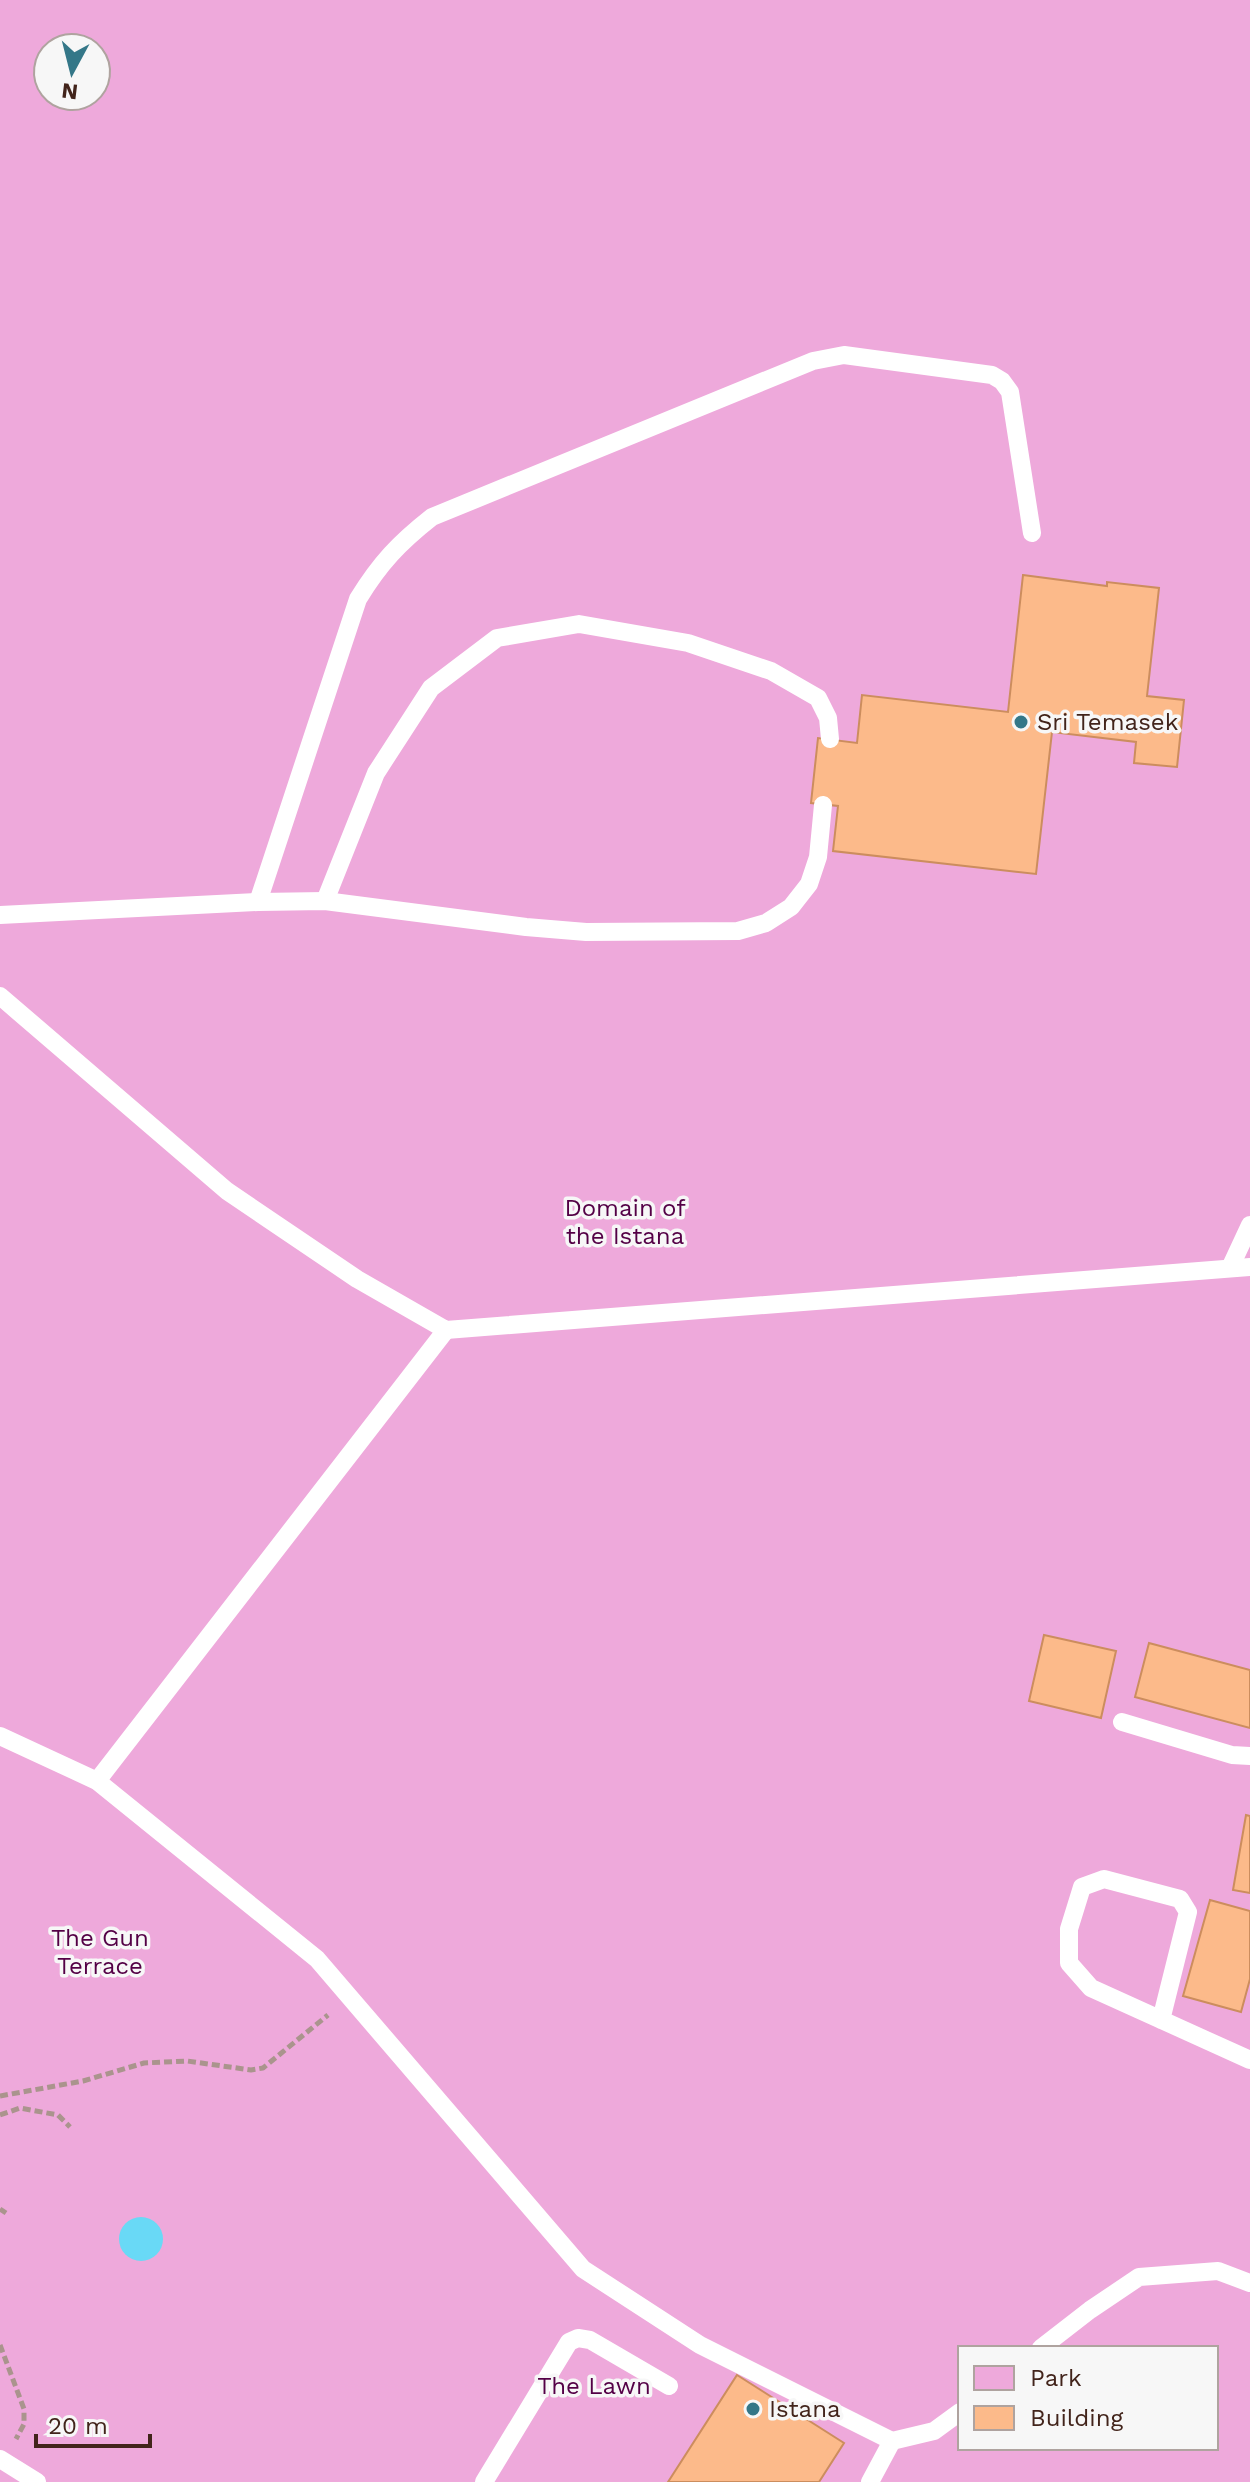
<svg xmlns="http://www.w3.org/2000/svg" width="1250" height="2482" font-family="'Work Sans',sans-serif">
	<style>
		.green { fill: #eea9db; fill-rule: evenodd }
		.water { fill: #69d9f6 }
		.building { fill: #fcba8a; stroke: #cc8d5e; stroke-width: 2 }
		.lines { fill: none; stroke-linecap: round; stroke-linejoin: round }
		.path { stroke: #aa948d; stroke-width: 5; stroke-dasharray: 8 4; stroke-linecap: butt }
		.service { stroke: #fff; stroke-width: 18 }
		.poi-dot { fill: #347788; stroke: #f7f7f7; stroke-width: 3 }
		.labels { text-anchor: middle; dominant-baseline: central; stroke-width: 7; stroke-linejoin: round; paint-order: stroke }
		.poi-label { font-size: 24px; fill: #42241b; stroke: #f7f7f7; text-anchor: start }
		.park-label { font-size: 24px; fill: #540046; stroke: #f7f7f7 }
	</style>
	<rect width="100%" height="100%" fill="#f7e6e1"/>
	<path class="green" d="M0,0H1250V2482H0ZM48,48H96V96H48ZM960,2348H1216V2448H960Z"/>
	<circle class="water" cx="141" cy="2239" r="22"/>
	<g class="building">
		<path d="M1023,575L1107,586V582L1159,588L1147,696L1184,700L1177,767L1134,763L1136,742L1052,732L1036,874L833,851L838,806L811,803L818,738L857,743L862,695L1008,712Z"/>
		<path d="M1044,1635L1116,1651L1101,1718L1029,1701Z"/>
		<path d="M1149,1643L1250,1670V1728L1135,1697Z"/>
		<path d="M1246,1815L1250,1816V1893L1233,1890Z"/>
		<path d="M1210,1900L1250,1911V1979L1241,2012L1183,1996Z"/>
		<path d="M737,2375L844,2443L819,2482H668Z"/>
	</g>
	<g class="lines">
		<g class="path">
			<path d="M0,2096L83,2081L144,2063L187,2061L251,2070L263,2068L328,2015"/>
			<path d="M0,2115L20,2108L58,2115L70,2127"/>
			<path d="M0,2209L6,2213"/>
			<path d="M0,2345L24,2409V2424L16,2439"/>
		</g>
		<g class="service">
			<path d="M325,901L376,773L431,688L497,638L579,624L688,643L771,671L818,698L828,718L830,739"/>
			<path d="M258,902L358,599C380,563 399,543 432,517L813,361L844,355L992,375L1002,381L1010,392L1032,533"/>
			<path d="M0,915L258,902L325,901L526,927L586,932L738,931L766,923L791,907L809,884L818,857L823,805"/>
			<path d="M0,996L227,1191L357,1279L446,1330L1250,1267"/>
			<path d="M1230,1268L1250,1225"/>
			<path d="M1122,1722L1232,1755L1250,1756"/>
			<path d="M0,1736L97,1781L317,1959L583,2269L700,2345L892,2441L934,2431L960,2412"/>
			<path d="M97,1781L446,1330"/>
			<path d="M1161,2020L1188,1912L1180,1899L1104,1879L1082,1887L1069,1929V1963L1091,1988L1250,2060"/>
			<path d="M1041,2348L1090,2310L1139,2277L1218,2271L1250,2283"/>
			<path d="M0,2459L37,2482"/>
			<path d="M484,2482L569,2342L578,2338L590,2340L669,2386"/>
			<path d="M870,2482L892,2441"/>
		</g>
	</g>
	<g class="poi-dot">
		<circle cx="1021" cy="722" r="8"/>
		<circle cx="753" cy="2409" r="8"/>
	</g>
	<g class="labels">
		<g class="poi-label">
			<text x="1037" y="722">Sri Temasek</text>
			<text x="769" y="2409">Istana</text>
		</g>
		<g class="park-label">
			<text x="625" y="1208">Domain of<tspan x="625" dy="28">the Istana</tspan></text>
			<text x="100" y="1938">The Gun<tspan x="100" dy="28">Terrace</tspan></text>
			<text x="594" y="2386">The Lawn</text>
		</g>
	</g>
	<rect x="958" y="2346" width="260" height="104" fill="#f7f7f7" stroke="#afa39f" stroke-width="2"/>
	<rect x="974" y="2366" width="40" height="24" fill="#eea9db" stroke="#afa39f" stroke-width="2"/>
	<text x="1030" y="2386" font-size="24" fill="#42241b">Park</text>
	<rect x="974" y="2406" width="40" height="24" fill="#fcba8a" stroke="#afa39f" stroke-width="2"/>
	<text x="1030" y="2426" font-size="24" fill="#42241b">Building</text>
	<g transform="translate(72 72) rotate(187)"><circle r="38" fill="#f7f7f7" stroke="#afa39f" stroke-width="2"/>
	<path d="M0-6L14 30L0 20L-14 30Z" fill="#347788"/>
	<text y="-12" font-size="22" font-weight="bold" text-anchor="middle" fill="#42241b">N</text>
	</g>
	<path d="M36 2434v12h114v-12" fill="none" stroke="#42241b" stroke-width="4"/>
	<text x="48" y="2434" font-size="24" fill="#42241b" stroke="#f7f7f7" stroke-width="6" paint-order="stroke">20 m</text>
</svg>
